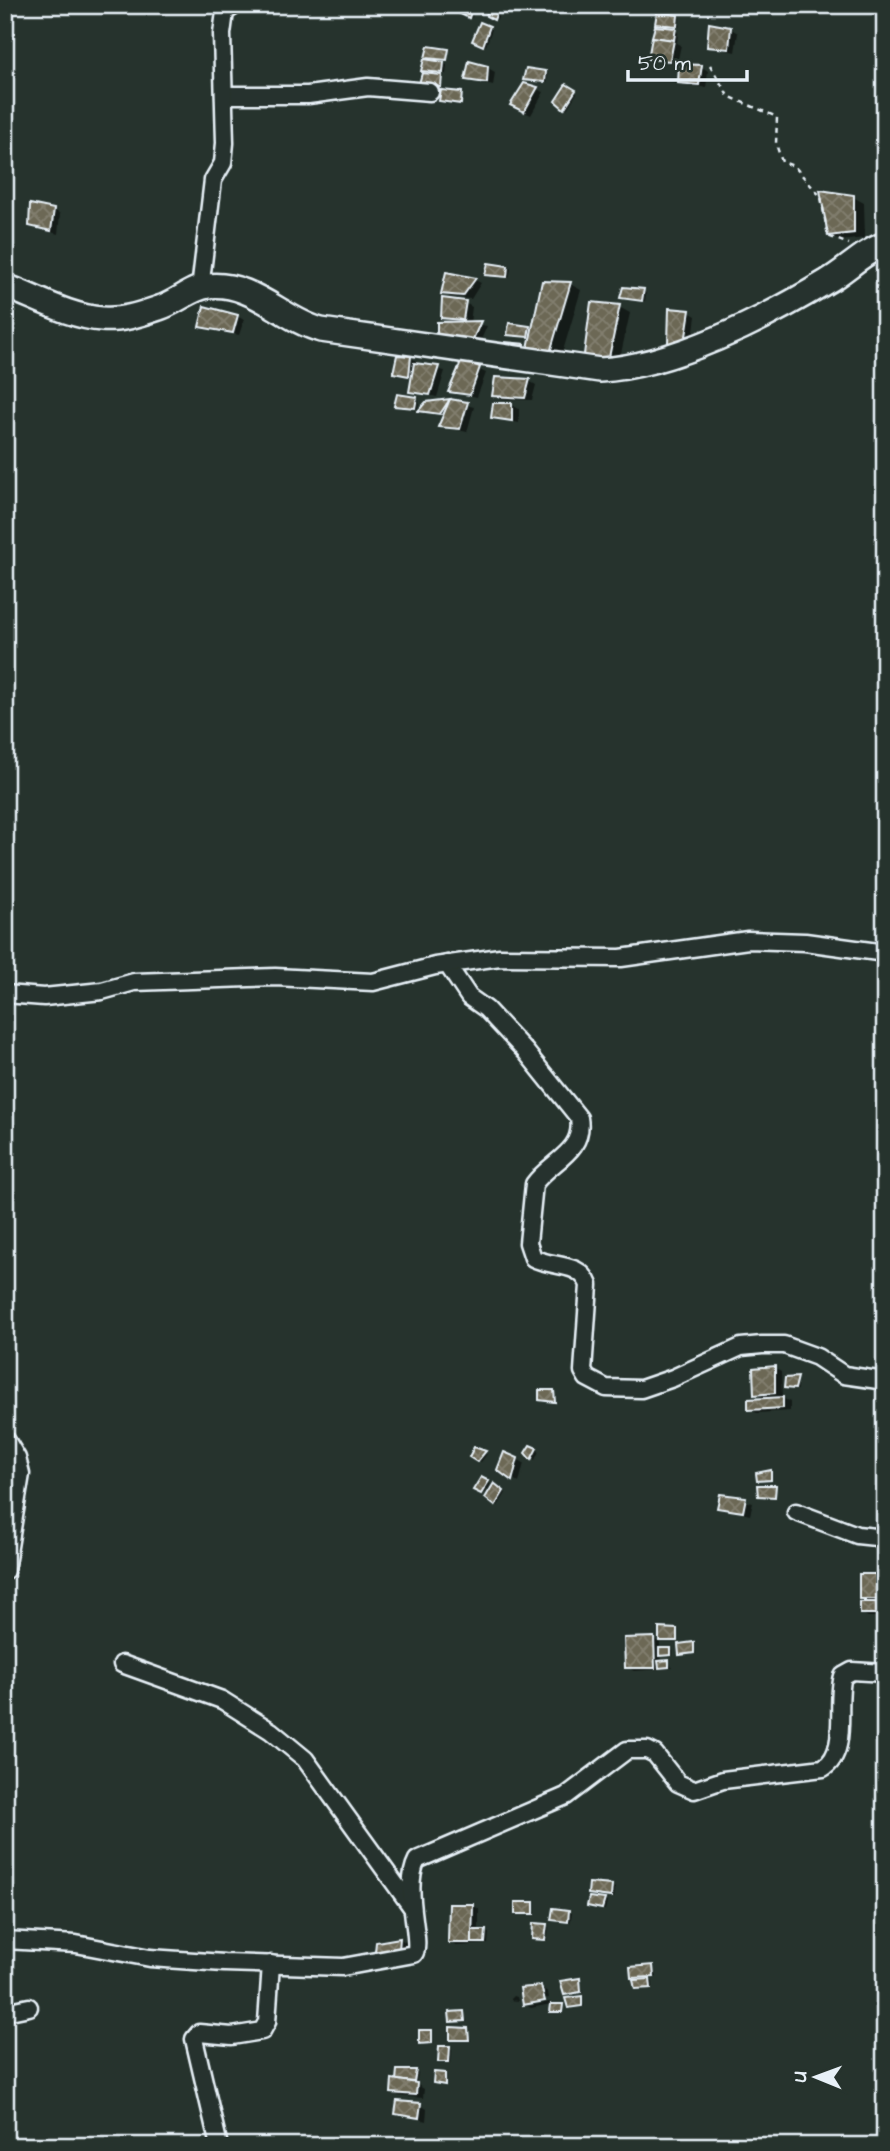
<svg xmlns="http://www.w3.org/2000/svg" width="890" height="2151" font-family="'Architects Daughter',sans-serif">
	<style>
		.shadow { fill: #0007 }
		.building { fill: url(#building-cross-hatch); stroke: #e8f1f8; stroke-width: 2 }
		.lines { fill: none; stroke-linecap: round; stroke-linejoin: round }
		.street-casing { stroke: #e8f1f8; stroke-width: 21 }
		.secondary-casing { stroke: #e8f1f8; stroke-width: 28 }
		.path { stroke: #e8f1f8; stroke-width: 2.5; stroke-dasharray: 5 5; stroke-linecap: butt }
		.street { stroke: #26332d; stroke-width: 16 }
		.secondary { stroke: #26332d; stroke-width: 23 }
	</style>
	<defs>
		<pattern id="building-cross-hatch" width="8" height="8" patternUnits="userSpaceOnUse" patternTransform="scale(1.75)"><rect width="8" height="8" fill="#6c6855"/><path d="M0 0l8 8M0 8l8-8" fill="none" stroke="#817e6e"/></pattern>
	</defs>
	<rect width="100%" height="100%" fill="#26332d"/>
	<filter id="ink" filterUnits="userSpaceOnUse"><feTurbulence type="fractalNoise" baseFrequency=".0143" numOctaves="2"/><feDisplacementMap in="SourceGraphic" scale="14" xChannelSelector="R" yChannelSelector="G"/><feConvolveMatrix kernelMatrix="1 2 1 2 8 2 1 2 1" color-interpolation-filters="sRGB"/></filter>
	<g filter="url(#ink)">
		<g class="shadow">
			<path d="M462,5H475L472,18L460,12Z"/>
			<path d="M491,5L501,9L497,20L488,15Z"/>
			<path d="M677,17L680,18L679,27L657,23Z"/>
			<path d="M481,24L492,29L486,46L474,40Z"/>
			<path d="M731,29L738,33L735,52L709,46Z"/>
			<path d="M675,30L678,32L677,43L681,45L677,64L650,58Z"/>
			<path d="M444,64L447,65L446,74L423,70Z"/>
			<path d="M702,67L708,71L706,88L679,82Z"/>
			<path d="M488,68L495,72L493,86L466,79Z"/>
			<path d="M546,73L548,74L547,83L528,80Z"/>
			<path d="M525,85L544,92L531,115L518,109Z"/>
			<path d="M567,86L577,93L567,109L565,107Z"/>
			<path d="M853,197L864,203L865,238L840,241L829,235Z"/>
			<path d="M54,210L60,214L58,234L31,226Z"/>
			<path d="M508,267L511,269L509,278L490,275Z"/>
			<path d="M448,274L475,280L481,283L471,299L450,297L443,293Z"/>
			<path d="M570,284L581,290L560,361L506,354L524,346L530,349L532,337L511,335L529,327L534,330Z"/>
			<path d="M643,291L646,293L645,301L622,297Z"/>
			<path d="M465,303L472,307L470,323L487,326L477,349L454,323L443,317Z"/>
			<path d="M619,307L630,313L618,367H596Z"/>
			<path d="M689,312L696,316L692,346H677L670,342Z"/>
			<path d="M237,316L244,320L239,335L201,326Z"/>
			<path d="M399,357L411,358L418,362L417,365L445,371L437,397L411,391L413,378L395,372Z"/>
			<path d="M463,362L486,373L477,397L450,391Z"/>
			<path d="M529,381L536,385L532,400L501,399L494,395Z"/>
			<path d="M416,399L419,400L418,409L396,405Z"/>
			<path d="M450,401L474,407L467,432L440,426L445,414L421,411L427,404Z"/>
			<path d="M494,405H512L519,409V423L493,417Z"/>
			<path d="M774,1368L781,1372L782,1398L790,1402V1411L757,1413L750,1409L766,1400L756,1394Z"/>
			<path d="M797,1379L798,1390L786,1387Z"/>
			<path d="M475,1449L487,1454L481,1462L471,1457Z"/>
			<path d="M536,1449L539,1451L535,1460L527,1453Z"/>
			<path d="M517,1459L524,1463L519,1483L499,1469Z"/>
			<path d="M481,1479L491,1484L485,1494L475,1489Z"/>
			<path d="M495,1486L506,1493L498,1506L496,1504Z"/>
			<path d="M721,1496L753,1503L750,1515L719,1508Z"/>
			<path d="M884,1576L885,1602H881L885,1604V1617H868L861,1613L872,1604L861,1598Z"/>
			<path d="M653,1639L660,1643V1650L673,1651V1656L660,1655L661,1662H669L672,1668L634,1671L627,1667Z"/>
			<path d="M693,1644L696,1654H681Z"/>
			<path d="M591,1885L612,1887L615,1888L614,1898L593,1895Z"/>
			<path d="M605,1900L607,1902L605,1910L592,1907Z"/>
			<path d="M533,1904L536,1914L517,1913Z"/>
			<path d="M472,1905L479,1909V1932L489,1933L488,1944L456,1946L449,1942Z"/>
			<path d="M554,1910L572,1913L570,1923L553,1919Z"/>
			<path d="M546,1926L549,1927L547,1940L534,1938Z"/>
			<path d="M400,1939L407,1943L406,1953L384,1955L377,1951V1943Z"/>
			<path d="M652,1967L657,1977L645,1978L653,1982V1989L636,1988L641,1981L633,1977Z"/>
			<path d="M579,1980L583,1993L565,1994Z"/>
			<path d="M541,1988L548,1992L549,1998L528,2002V2006L550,2002L551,2004L531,2008L524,2004Z"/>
			<path d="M514,1996L517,1997L518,2001L510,2000Z"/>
			<path d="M581,1997L584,2007H569Z"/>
			<path d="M464,2012L467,2022L451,2021Z"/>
			<path d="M468,2029L471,2041L452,2039Z"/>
			<path d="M431,2032L434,2044L421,2043Z"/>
			<path d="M449,2048L452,2050L451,2063L440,2061Z"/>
			<path d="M415,2072L418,2073L416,2084L424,2089L423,2098L399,2096L393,2092V2081Z"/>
			<path d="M420,2105L427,2109L426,2121L397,2113Z"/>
		</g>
		<g class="building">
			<path d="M460,5H473L469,18L458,13Z"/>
			<path d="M489,5L499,6L494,20L486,16Z"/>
			<path d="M657,12L678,15L677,26L655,24Z"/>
			<path d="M480,22L490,26L483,46L472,41Z"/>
			<path d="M709,23L731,27L729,49L707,47Z"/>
			<path d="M655,26L676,28L674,40L652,37Z"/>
			<path d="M652,37L674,40L670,61L648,59Z"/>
			<path d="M428,46L449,49L447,60L425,58Z"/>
			<path d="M424,59L444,62L443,73L421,71Z"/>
			<path d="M469,61L488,66L487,83L465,80Z"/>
			<path d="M679,64L702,65L699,85L678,83Z"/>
			<path d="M526,68L546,71L545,82L523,80Z"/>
			<path d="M422,73L442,75L441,87L419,84Z"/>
			<path d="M524,83L538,87L524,112L510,105Z"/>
			<path d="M566,84L576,90L564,109L555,101Z"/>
			<path d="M441,90L462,92L461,104L439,101Z"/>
			<path d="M820,190L854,195V233L828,236Z"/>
			<path d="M30,204L54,209L51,231L29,226Z"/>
			<path d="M488,263L508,266L507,277L485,275Z"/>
			<path d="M446,272L476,278L463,296L441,294Z"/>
			<path d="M542,281L571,282L549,356L527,353Z"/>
			<path d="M623,287L644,289L642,301L620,298Z"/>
			<path d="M442,298L466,301L463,320L441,318Z"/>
			<path d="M591,302L620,305L608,362H583Z"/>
			<path d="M204,306L238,315L233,333L199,327Z"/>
			<path d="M669,308L690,310L685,343H668Z"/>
			<path d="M481,321L470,346L437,339V322Z"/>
			<path d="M509,323L530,326L528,337L507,335Z"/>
			<path d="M505,342L525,344L524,356L502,353Z"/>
			<path d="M397,355L411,356L409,376L393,373Z"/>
			<path d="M462,360L480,367L470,395L448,392Z"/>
			<path d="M414,363L439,366L430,395L409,392Z"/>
			<path d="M495,377L530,379L525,398L492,396Z"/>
			<path d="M397,394L417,397L415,408L394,406Z"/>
			<path d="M450,399L468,402L460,429L438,427Z"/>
			<path d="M450,399L440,414L418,411L426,402Z"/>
			<path d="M493,403H512V421L491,418Z"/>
			<path d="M775,1366V1393L754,1395L753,1368Z"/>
			<path d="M798,1377L795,1389L784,1388L785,1378Z"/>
			<path d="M539,1390H554L555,1402L539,1400Z"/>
			<path d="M783,1397V1408L748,1410V1399Z"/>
			<path d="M530,1445L537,1448L531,1460L525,1453Z"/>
			<path d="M474,1447L486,1451L477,1462L469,1457Z"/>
			<path d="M504,1452L518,1458L512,1481L497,1470Z"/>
			<path d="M771,1470V1480L757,1481L756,1473Z"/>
			<path d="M481,1477L489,1481L481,1494L473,1490Z"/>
			<path d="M494,1483L504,1491L495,1506L485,1498Z"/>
			<path d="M757,1485H776L775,1497L758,1496Z"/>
			<path d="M720,1494L746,1497L743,1512L717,1508Z"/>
			<path d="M859,1574H884L885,1599H859Z"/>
			<rect x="860" y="1602" width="25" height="12"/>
			<path d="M659,1628L677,1629V1641H659Z"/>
			<path d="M654,1637L655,1668H625L624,1638Z"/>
			<path d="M694,1642V1653L679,1655L678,1644Z"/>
			<path d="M659,1648H671V1655L659,1656Z"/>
			<path d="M669,1660V1667L659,1668L658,1661Z"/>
			<path d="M589,1883L612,1885L611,1897L588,1894Z"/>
			<path d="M589,1897L605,1899L602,1909L587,1906Z"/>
			<rect x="515" y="1902" width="19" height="12"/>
			<path d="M449,1904H473L472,1943H448Z"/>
			<path d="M553,1908L569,1910L568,1922L551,1920Z"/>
			<path d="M533,1923L547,1924L545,1940L532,1939Z"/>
			<path d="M472,1930H486L485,1943H472Z"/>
			<path d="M400,1938L399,1950L375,1952L376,1942Z"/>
			<path d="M653,1965L654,1977L631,1978L630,1967Z"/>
			<path d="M580,1978L581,1992L564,1995L560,1981Z"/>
			<path d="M650,1979L651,1988L635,1989L633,1980Z"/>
			<path d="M541,1986L545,2001L523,2005L520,1988Z"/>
			<path d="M582,1996V2006L568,2008L565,1998Z"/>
			<path d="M551,2004H563L562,2012H550Z"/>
			<path d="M464,2011L465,2021L450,2022L449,2012Z"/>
			<path d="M450,2027L468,2028L469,2040H450Z"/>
			<path d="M419,2030H432V2043L419,2044Z"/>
			<path d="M439,2046H450L449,2062H438Z"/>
			<path d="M397,2070H416L414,2082L396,2080Z"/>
			<path d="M434,2072L445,2073V2085L433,2083Z"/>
			<path d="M392,2079L417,2083L416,2095L391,2093Z"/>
			<path d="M397,2101L421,2103L419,2118L395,2114Z"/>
		</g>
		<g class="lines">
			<g class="street-casing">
				<g id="street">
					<path d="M225,95H308L368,87L430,92"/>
					<path d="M200,289L213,180L223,163L225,143L222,34L225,12L236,5"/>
					<path d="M447,964L469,997L486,1009L526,1052L579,1118C585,1152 550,1161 534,1184L528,1243L533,1258C552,1268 580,1261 589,1285L583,1371L587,1378L606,1388L641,1389L673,1378L741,1347L762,1345H784L817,1357L844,1375L885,1381"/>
					<path d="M5,994L44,997L102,991L134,982L275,977L373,982L435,966L500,957L621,958L748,940L805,942L885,953"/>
					<path d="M5,1438L17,1458L21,1474L5,1571"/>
					<path d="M796,1512L857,1535L885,1538"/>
					<path d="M122,1664L222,1700L271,1731L305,1759L411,1906"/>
					<path d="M5,1940L76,1944L150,1958L224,1963L343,1967L414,1954C423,1943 402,1888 417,1860L566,1796L627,1750H647L655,1754L678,1783L694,1790L723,1780L823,1768C850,1752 835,1702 843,1676L852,1671L885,1673"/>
					<path d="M5,2012L29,2007"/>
					<path d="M219,2146L194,2039L199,2033L232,2036L262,2031L267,2022L271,1964"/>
				</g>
			</g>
			<g class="secondary-casing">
				<path id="secondary" d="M5,286C35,297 70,317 102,319C121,321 141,314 159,308C176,303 191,288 208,286C252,281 283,320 321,330L600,370C672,366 765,319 826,282C846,271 863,252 885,244"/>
			</g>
			<path class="path" d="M710,65L728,96L777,117L776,144L782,162L794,166L821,197L828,236L849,244"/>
			<use href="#street" class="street"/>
			<use href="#secondary" class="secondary"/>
		</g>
	</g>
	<rect width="890" height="2151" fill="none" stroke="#26332d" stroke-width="28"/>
	<rect x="14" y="14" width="862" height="2123" fill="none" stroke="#e8f1f8" stroke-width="2.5" filter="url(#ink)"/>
	<g transform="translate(816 2077) rotate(271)" stroke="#26332d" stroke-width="5" paint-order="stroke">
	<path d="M0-5L12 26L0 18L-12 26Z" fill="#e8f1f8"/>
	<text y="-10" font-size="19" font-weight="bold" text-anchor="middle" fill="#e8f1f8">U</text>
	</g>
	<path d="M628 70v10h119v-10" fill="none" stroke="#e8f1f8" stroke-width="3.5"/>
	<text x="638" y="70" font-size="21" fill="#e8f1f8" stroke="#26332d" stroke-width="5" paint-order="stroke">50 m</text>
</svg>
